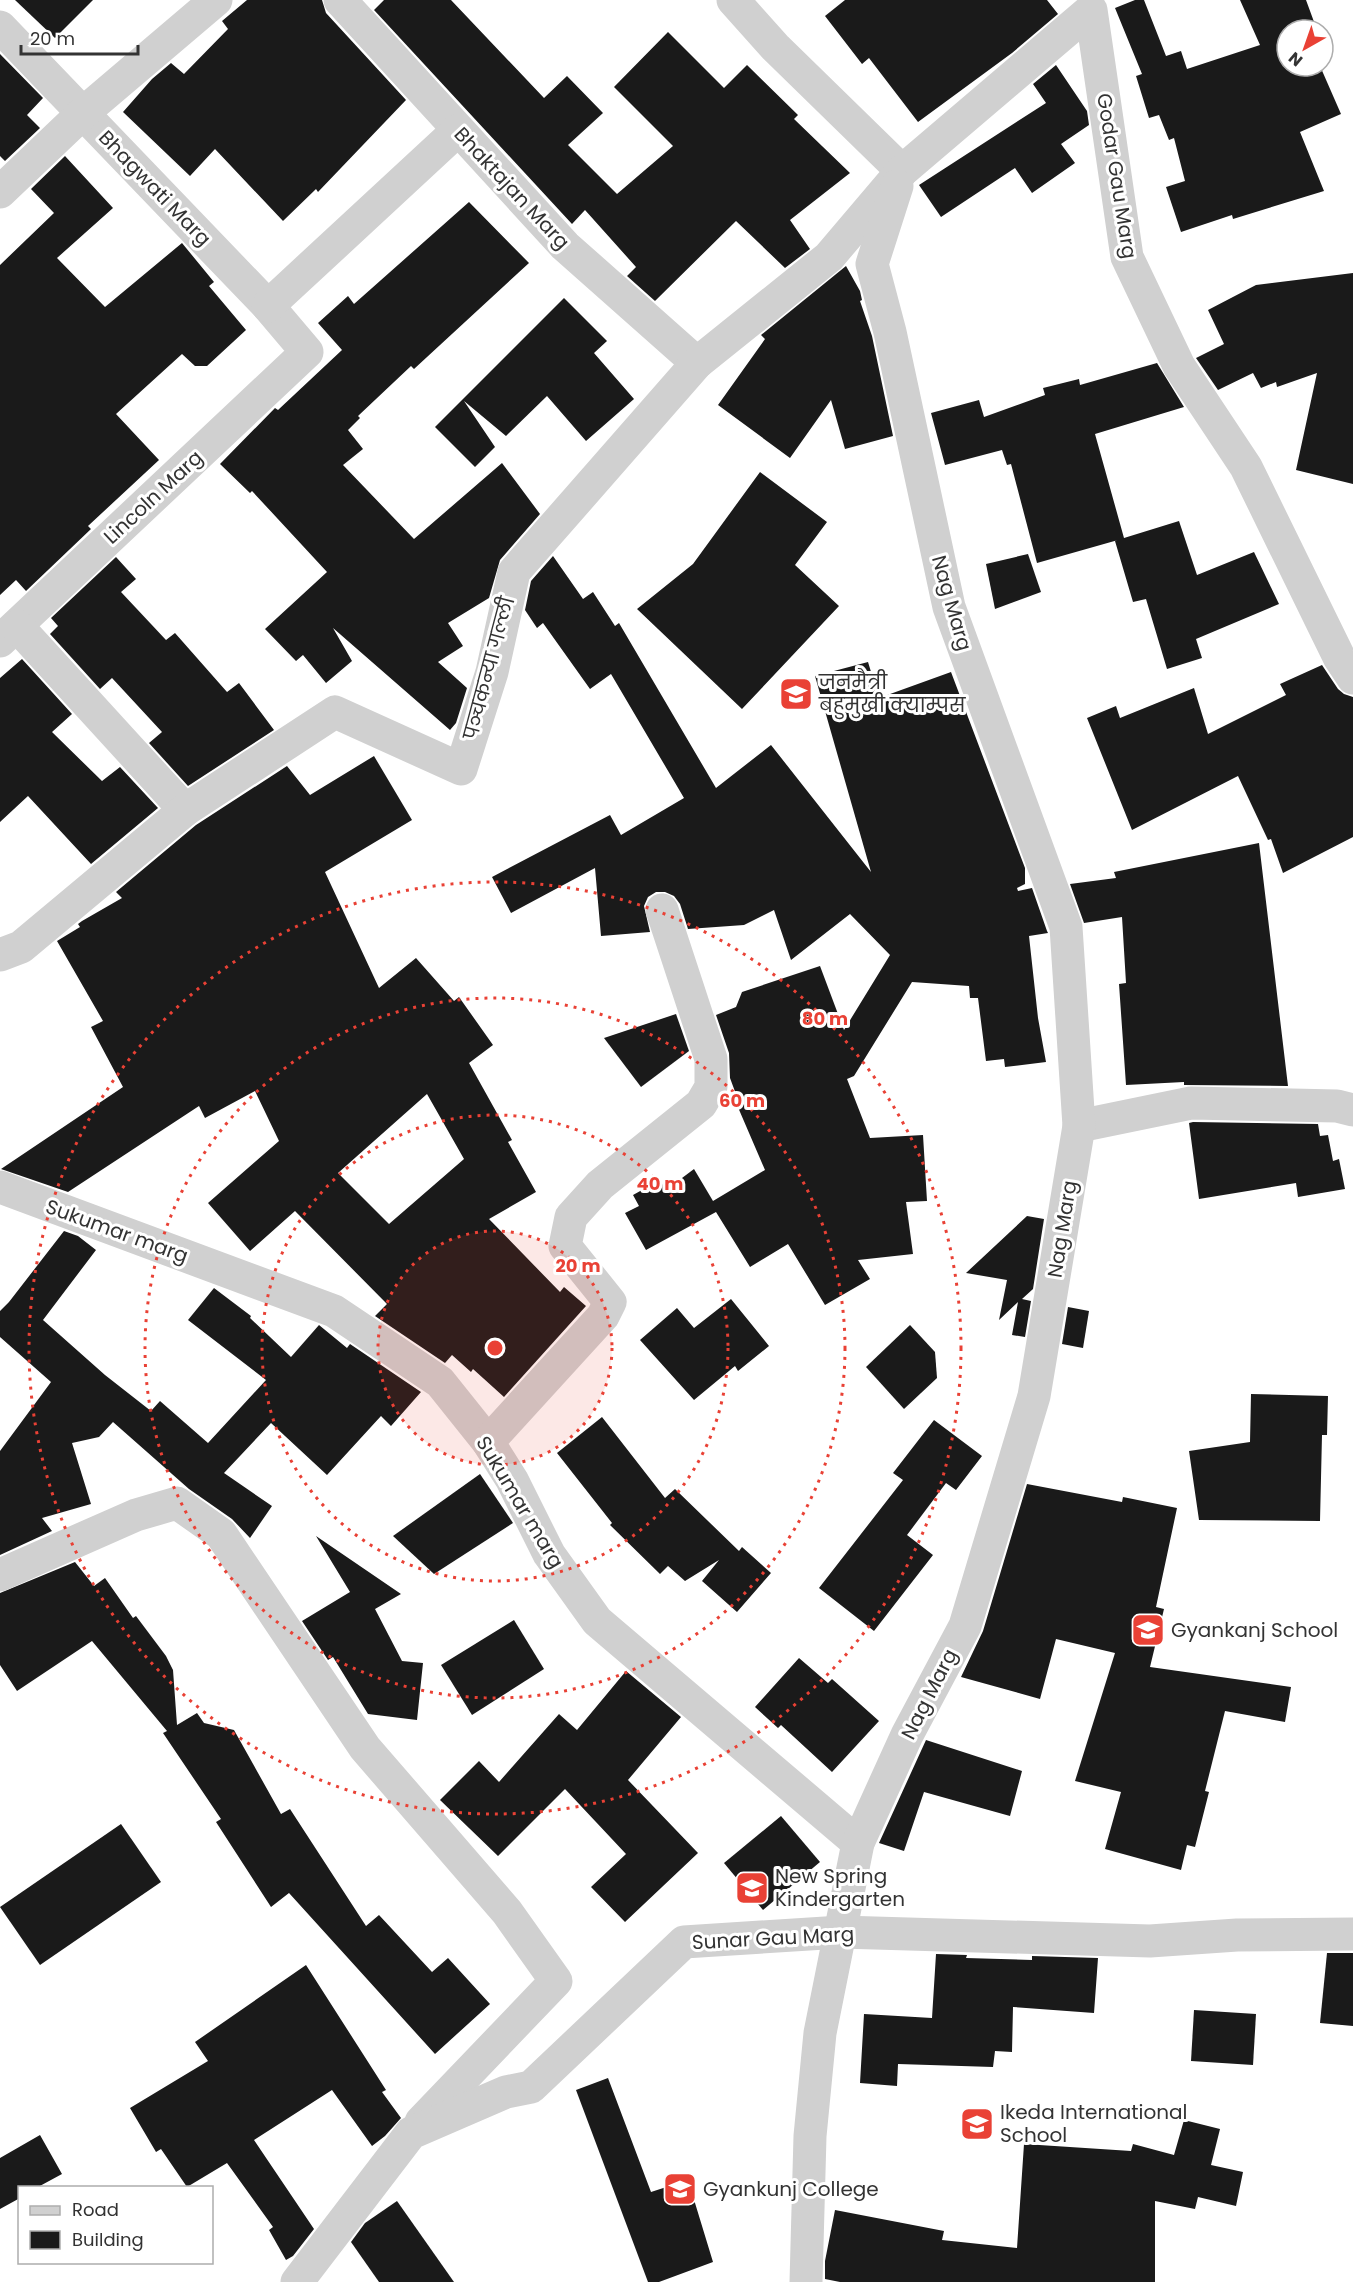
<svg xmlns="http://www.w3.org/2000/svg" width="1353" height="2282" font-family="Poppins,'Noto Sans Devanagari',sans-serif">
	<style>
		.building { fill: #1a1a1a; fill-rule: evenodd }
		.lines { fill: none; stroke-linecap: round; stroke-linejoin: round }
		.minor { stroke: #d0d0d0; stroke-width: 33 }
		.ring { fill: none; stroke: #e94135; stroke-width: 3; stroke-dasharray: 3 6 }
		.labels { text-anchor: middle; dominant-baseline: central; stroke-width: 6; stroke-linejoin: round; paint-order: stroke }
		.street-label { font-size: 20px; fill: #333; stroke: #fff }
		.poi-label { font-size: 20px; fill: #333; stroke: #fff; text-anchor: start }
		.centre { fill: #e94135; stroke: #fff; stroke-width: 3 }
		.ring-label { font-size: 18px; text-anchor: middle; font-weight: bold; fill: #e94135; stroke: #fff; stroke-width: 6; stroke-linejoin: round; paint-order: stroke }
	</style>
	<rect width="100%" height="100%" fill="#fff"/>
	<g class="building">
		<path d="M15,0H93L55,38Z"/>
		<path d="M247,0H322L326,13L406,100L318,192L316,189L283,221L215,149L190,176L123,112L152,79L171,63L184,74L228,29L222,21Z"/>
		<path d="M384,0H451L544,98L567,76L603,113L568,145L617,194L673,146L614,87L668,32L724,88L747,65L798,115L794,119L850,173L790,220L810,249L785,268L736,221L655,301L627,276L636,267L585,210L572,224L374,10Z"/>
		<path d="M845,0H1047L1058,14L1012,53L918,122L869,58L862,64L825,16Z"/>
		<path d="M1135,0H1144L1166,56L1181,51L1187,69L1260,45L1240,0H1306L1317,30H1287V66H1320L1341,114L1300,132L1324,191L1233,219L1232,215L1181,232L1166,187L1185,181L1174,138L1169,140L1159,115L1149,118L1136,76L1142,74L1115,8Z"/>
		<path d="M0,54L43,98L27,115L40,128L5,161L0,156Z"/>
		<path d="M1056,65L1087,111L1089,125L1061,144L1075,163L1032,193L1015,168L941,217L919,185L1046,103L1033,84Z"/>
		<path d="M65,156L113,208L57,258L105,307L182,243L214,282L209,286L246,330L207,366H195L182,354L116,414L159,460L88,526L91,529L26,591L16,580L0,595V265L54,213L31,189Z"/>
		<path d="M469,202L529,263L414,369L411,366L358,416L360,418L348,430L363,449L343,465L414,539L502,463L540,514L500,560L489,598L448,623L463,646L438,662L467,688L456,723L450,730L333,628L352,661L326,683L303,655L296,661L265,629L327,572L252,491L250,493L220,464L275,408L278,410L342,350L318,323L348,296L354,304Z"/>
		<path d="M846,266L860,291L862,300L860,301L872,336L893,436L845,449L831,400L790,458L718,405L765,339L761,335Z"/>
		<path d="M1353,273V484L1296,470L1317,373L1277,387L1276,382L1261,388L1253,373L1218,390L1196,358L1224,344L1208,310L1231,298L1256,285Z"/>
		<path d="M564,298L607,341L594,353L634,399L586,441L547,396L506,436L464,401L495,447L475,467L435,427Z"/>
		<path d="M1157,363L1184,407L1095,434L1124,538L1179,521L1197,575L1254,552L1279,604L1196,639L1202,658L1167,669L1146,599L1133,602L1115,541L1118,540L1037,563L1011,464L1007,465L1002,450L945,465L931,413L979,400L984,417L1045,395L1043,388L1079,379L1080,385Z"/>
		<path d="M760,472L827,522L795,565L839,606L742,709L637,609L693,564Z"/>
		<path d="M1028,554L1041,592L995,609L986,564Z"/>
		<path d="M553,556L583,599L593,592L615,626L619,623L716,788L771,745L871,872L815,676L868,662L879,698L951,672L1025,868V884L1017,888L1018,891L1032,888L1047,931L1048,933L1029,936L1038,1018L1046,1062L1005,1067L1004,1059L986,1061L978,998H970L969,986L912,982L854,1076L847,1079L870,1138L923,1135L927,1201L906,1202L913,1254L858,1260L870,1279L825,1305L788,1244L750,1267L716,1212L646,1250L625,1213L639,1206L633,1195L660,1180L666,1190L694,1169L713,1201L765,1170L734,1098L737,1097L730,1078L729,1053L716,1015L736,1007L742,992L820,966L844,1030L890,955L850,914L791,960L774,910L744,925L688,929L680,904L674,896L665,892H656L648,897L644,906L650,932L601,936L595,868L511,913L492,877L610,815L621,835L684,798L611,674L590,689L543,623L537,628L525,610L531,581Z"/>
		<path d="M116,557L136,579L121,592L166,640L175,633L227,692L239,683L274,730L188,786L149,743L162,732L112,678L100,689L50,634L58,626L51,618Z"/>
		<path d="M22,659L72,714L52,732L102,781L120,767L158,808L91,864L28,796L0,822V678Z"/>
		<path d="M1322,665L1338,689L1344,694L1353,697V837L1283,873L1271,839L1268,840L1238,776L1132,830L1087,718L1116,706L1120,718L1194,688L1208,734L1286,695L1280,684Z"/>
		<path d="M374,756L412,820L325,872L379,988L416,958L454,1001L459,997L493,1045L469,1063L512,1140L508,1142L536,1192L489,1219L560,1292L564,1287L586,1306L504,1397L473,1369L471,1372L452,1355L445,1363L375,1316L387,1304L295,1211L250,1251L208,1203L279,1141L255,1091L205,1118L199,1106L68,1192L1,1169L123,1087L91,1027L103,1021L57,941L80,927L78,924L82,921L122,898L116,892L196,825L287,766L310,795ZM427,1094L464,1159L389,1224L338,1173Z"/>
		<path d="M1259,843L1288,1086L1184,1085V1082L1126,1085L1119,984L1126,983L1122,917L1084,923L1070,884L1116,878L1114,872Z"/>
		<path d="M676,1014L689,1051L641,1087L604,1038Z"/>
		<path d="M1193,1122L1318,1124L1320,1136L1328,1135L1333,1161L1339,1159L1345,1189L1298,1197L1296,1183L1199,1199L1189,1123Z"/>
		<path d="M1027,1216L1044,1219L1033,1289L1022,1299L1031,1301L1025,1337L1012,1335L1018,1302L999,1320L1007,1280L966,1273Z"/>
		<path d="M64,1231L78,1236L96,1250L43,1320L105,1375L151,1411L160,1401L208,1443L266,1380L188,1320L214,1288L251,1316L250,1318L291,1357L319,1325L347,1348L350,1344L421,1392L391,1426L381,1416L327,1475L271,1423L224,1473L272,1506L250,1538L232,1519L189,1489L113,1422L99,1437L72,1443L91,1504L42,1518L52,1531L0,1555V1451L51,1382L0,1337V1311L9,1302Z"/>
		<path d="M731,1299L769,1346L738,1371L735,1366L694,1400L640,1340L677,1308L694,1328Z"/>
		<path d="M1068,1307L1089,1311L1083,1348L1062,1344Z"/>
		<path d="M910,1325L935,1352L937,1378L904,1409L866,1367Z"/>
		<path d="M1251,1394L1328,1396L1327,1435H1322L1320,1521L1199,1520L1189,1451L1250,1442Z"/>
		<path d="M602,1417L665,1498L675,1489L739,1551L742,1547L771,1573L737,1612L702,1581L719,1560L685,1581L668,1566L660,1574L610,1525L612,1523L557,1453Z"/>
		<path d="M934,1420L982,1456L956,1490L946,1483L907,1535L933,1555L874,1631L819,1588L903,1480L893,1473Z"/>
		<path d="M480,1474L513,1523L434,1574L393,1536Z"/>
		<path d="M1027,1484L1122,1502L1123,1497L1177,1508L1156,1607L1164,1609L1150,1667L1291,1687L1285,1722L1225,1711L1205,1791L1209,1792L1195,1847L1187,1845L1181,1870L1105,1849L1121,1792L1075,1781L1115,1653L1056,1639L1040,1699L961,1677L983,1631Z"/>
		<path d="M316,1536L401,1594L375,1609L402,1661L423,1663L417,1720L368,1714L333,1657L328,1660L302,1621L350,1592Z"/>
		<path d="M75,1562L94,1586L105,1578L133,1618L136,1616L166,1656L173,1670L177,1725L197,1713L204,1723L234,1730L281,1814L290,1809L366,1926L379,1915L432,1972L448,1958L490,2004L435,2054L289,1893L271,1907L216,1822L221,1819L163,1733L167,1731L92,1641L17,1691L0,1665V1593Z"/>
		<path d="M514,1620L544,1669L472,1715L441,1665Z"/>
		<path d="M799,1658L828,1683L832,1679L879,1721L832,1772L781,1725L778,1728L755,1707Z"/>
		<path d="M626,1671L681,1717L628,1780L698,1853L625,1922L591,1887L626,1854L565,1789L498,1856L440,1800L479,1761L499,1782L559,1714L577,1730Z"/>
		<path d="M926,1740L1022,1771L1010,1816L924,1792L904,1851L879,1843Z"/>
		<path d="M781,1816L820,1862L763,1910L724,1863Z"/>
		<path d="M121,1824L161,1882L40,1965L0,1907Z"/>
		<path d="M1327,1953H1353V2026L1320,2023Z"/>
		<path d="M936,1954L967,1955L966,1958L1032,1960V1956L1098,1958L1094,2013L1013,2007L1012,2052L995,2051L993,2067L898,2064L897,2086L860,2083L864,2014L932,2018Z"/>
		<path d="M306,1965L386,2090L382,2092L401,2118L385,2136L372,2146L332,2090L254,2140L314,2229L293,2256L286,2260L269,2230L273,2227L227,2163L187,2187L161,2149L156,2152L130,2108L208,2061L195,2042Z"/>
		<path d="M1194,2010L1256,2014L1253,2065L1191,2061Z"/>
		<path d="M608,2078L651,2192L688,2180L713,2262L659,2282H648L576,2090Z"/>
		<path d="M1184,2120L1220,2129L1211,2165L1243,2172L1236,2206L1198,2197L1195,2209L1155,2201V2282H840L825,2279V2261L835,2210L944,2231L942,2240L1017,2248L1024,2144L1131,2151L1133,2144L1174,2155Z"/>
		<path d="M40,2135L62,2174L38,2187H20V2198L0,2209V2158Z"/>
		<path d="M397,2201L454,2282H379L351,2242L365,2223Z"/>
	</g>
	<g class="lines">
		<g class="minor">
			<path d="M340,0L565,246L697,363"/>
			<path d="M733,0L775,47L902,171"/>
			<path d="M0,27L268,306L307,352L0,641"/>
			<path d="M0,192L83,113L216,0"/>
			<path d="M268,306L458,130"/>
			<path d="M17,626L185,810"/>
			<path d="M0,955L21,947L185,810L335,712L461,769L492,672L514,572L697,363L829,257L902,171L1091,10L1127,257L1179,366L1246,467L1339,657L1353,678"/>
			<path d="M1079,1126L1191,1103L1337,1106L1353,1110"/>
			<path d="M0,1187L334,1311L440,1382L488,1442L512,1480L549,1554L597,1621L858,1843"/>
			<path d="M488,1442L603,1316L610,1302L565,1246L571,1217L600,1185L701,1104L711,1087V1059L662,910"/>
			<path d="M0,1575L136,1515L177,1503L221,1534L365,1748L507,1912L556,1981L421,2122"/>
			<path d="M297,2282L411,2133L506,2092L531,2087L684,1942L841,1932L1150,1941L1237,1935L1353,1934"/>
			<path d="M806,2282L810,2136L820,2033L858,1843L907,1735L965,1626L1034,1396L1079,1126L1066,927L949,607L890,332L872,264L897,186"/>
		</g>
	</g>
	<circle cx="495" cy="1348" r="117" fill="#e94135" fill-opacity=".12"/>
	<g class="ring">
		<circle cx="495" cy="1348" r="117"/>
		<circle cx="495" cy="1348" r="233"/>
		<circle cx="495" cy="1348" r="350"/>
		<circle cx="495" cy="1348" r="466"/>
	</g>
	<defs>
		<g id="school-square" transform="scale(1.725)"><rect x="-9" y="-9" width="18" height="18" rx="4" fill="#e94135" stroke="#fff"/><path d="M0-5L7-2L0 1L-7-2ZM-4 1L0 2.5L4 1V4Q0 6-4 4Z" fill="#fff"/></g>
	</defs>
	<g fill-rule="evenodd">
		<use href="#school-square" x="796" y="694"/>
		<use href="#school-square" x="1148" y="1630"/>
		<use href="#school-square" x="752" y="1888"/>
		<use href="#school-square" x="977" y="2124"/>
		<use href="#school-square" x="680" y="2189"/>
	</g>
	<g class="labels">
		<g class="street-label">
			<text transform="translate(1117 176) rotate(81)">Godar Gau Marg</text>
			<text transform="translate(155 188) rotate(46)">Bhagwati Marg</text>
			<text transform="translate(512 188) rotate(47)">Bhaktajan Marg</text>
			<text transform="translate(153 497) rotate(-43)">Lincoln Marg</text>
			<text transform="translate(952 603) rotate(74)">Nag Marg</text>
			<text transform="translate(489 668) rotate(-75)">पञ्चकन्या गल्ली</text>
			<text transform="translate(1062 1229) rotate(-81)">Nag Marg</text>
			<text transform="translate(117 1231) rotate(20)">Sukumar marg</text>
			<text transform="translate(520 1502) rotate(59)">Sukumar marg</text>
			<text transform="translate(929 1694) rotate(-63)">Nag Marg</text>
			<text transform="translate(773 1938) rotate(-3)">Sunar Gau Marg</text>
		</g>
		<g class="poi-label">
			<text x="819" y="682">जनमैत्री<tspan x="819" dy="23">बहुमुखी क्याम्पस</tspan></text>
			<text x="1171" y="1630">Gyankanj School</text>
			<text x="775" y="1876">New Spring<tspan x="775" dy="23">Kindergarten</tspan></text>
			<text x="1000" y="2112">Ikeda International<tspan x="1000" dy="23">School</tspan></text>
			<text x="703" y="2189">Gyankunj College</text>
		</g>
	</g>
	<circle cx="495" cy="1348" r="9" class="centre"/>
	<g class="ring-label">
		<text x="825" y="1025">80 m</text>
		<text x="742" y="1107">60 m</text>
		<text x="660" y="1190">40 m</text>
		<text x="578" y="1272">20 m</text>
	</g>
	<rect x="18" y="2186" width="195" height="78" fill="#ffffff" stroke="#adadad" stroke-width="1.5"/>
	<rect x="30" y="2206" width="30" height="9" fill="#d0d0d0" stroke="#adadad" stroke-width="1.5"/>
	<text x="72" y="2216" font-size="18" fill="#333333">Road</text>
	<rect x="30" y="2231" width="30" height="18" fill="#1a1a1a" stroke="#adadad" stroke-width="1.5"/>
	<text x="72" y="2246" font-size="18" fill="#333333">Building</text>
	<g transform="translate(1305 48) rotate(220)"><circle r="28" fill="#ffffff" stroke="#adadad" stroke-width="1.5"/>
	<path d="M0-4.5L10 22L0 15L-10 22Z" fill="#e94135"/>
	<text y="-9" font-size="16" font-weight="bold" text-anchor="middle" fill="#333333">N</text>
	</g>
	<path d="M21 45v9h117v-9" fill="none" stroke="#333333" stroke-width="3"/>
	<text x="30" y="45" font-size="18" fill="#333333" stroke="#ffffff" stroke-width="4.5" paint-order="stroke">20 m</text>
</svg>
